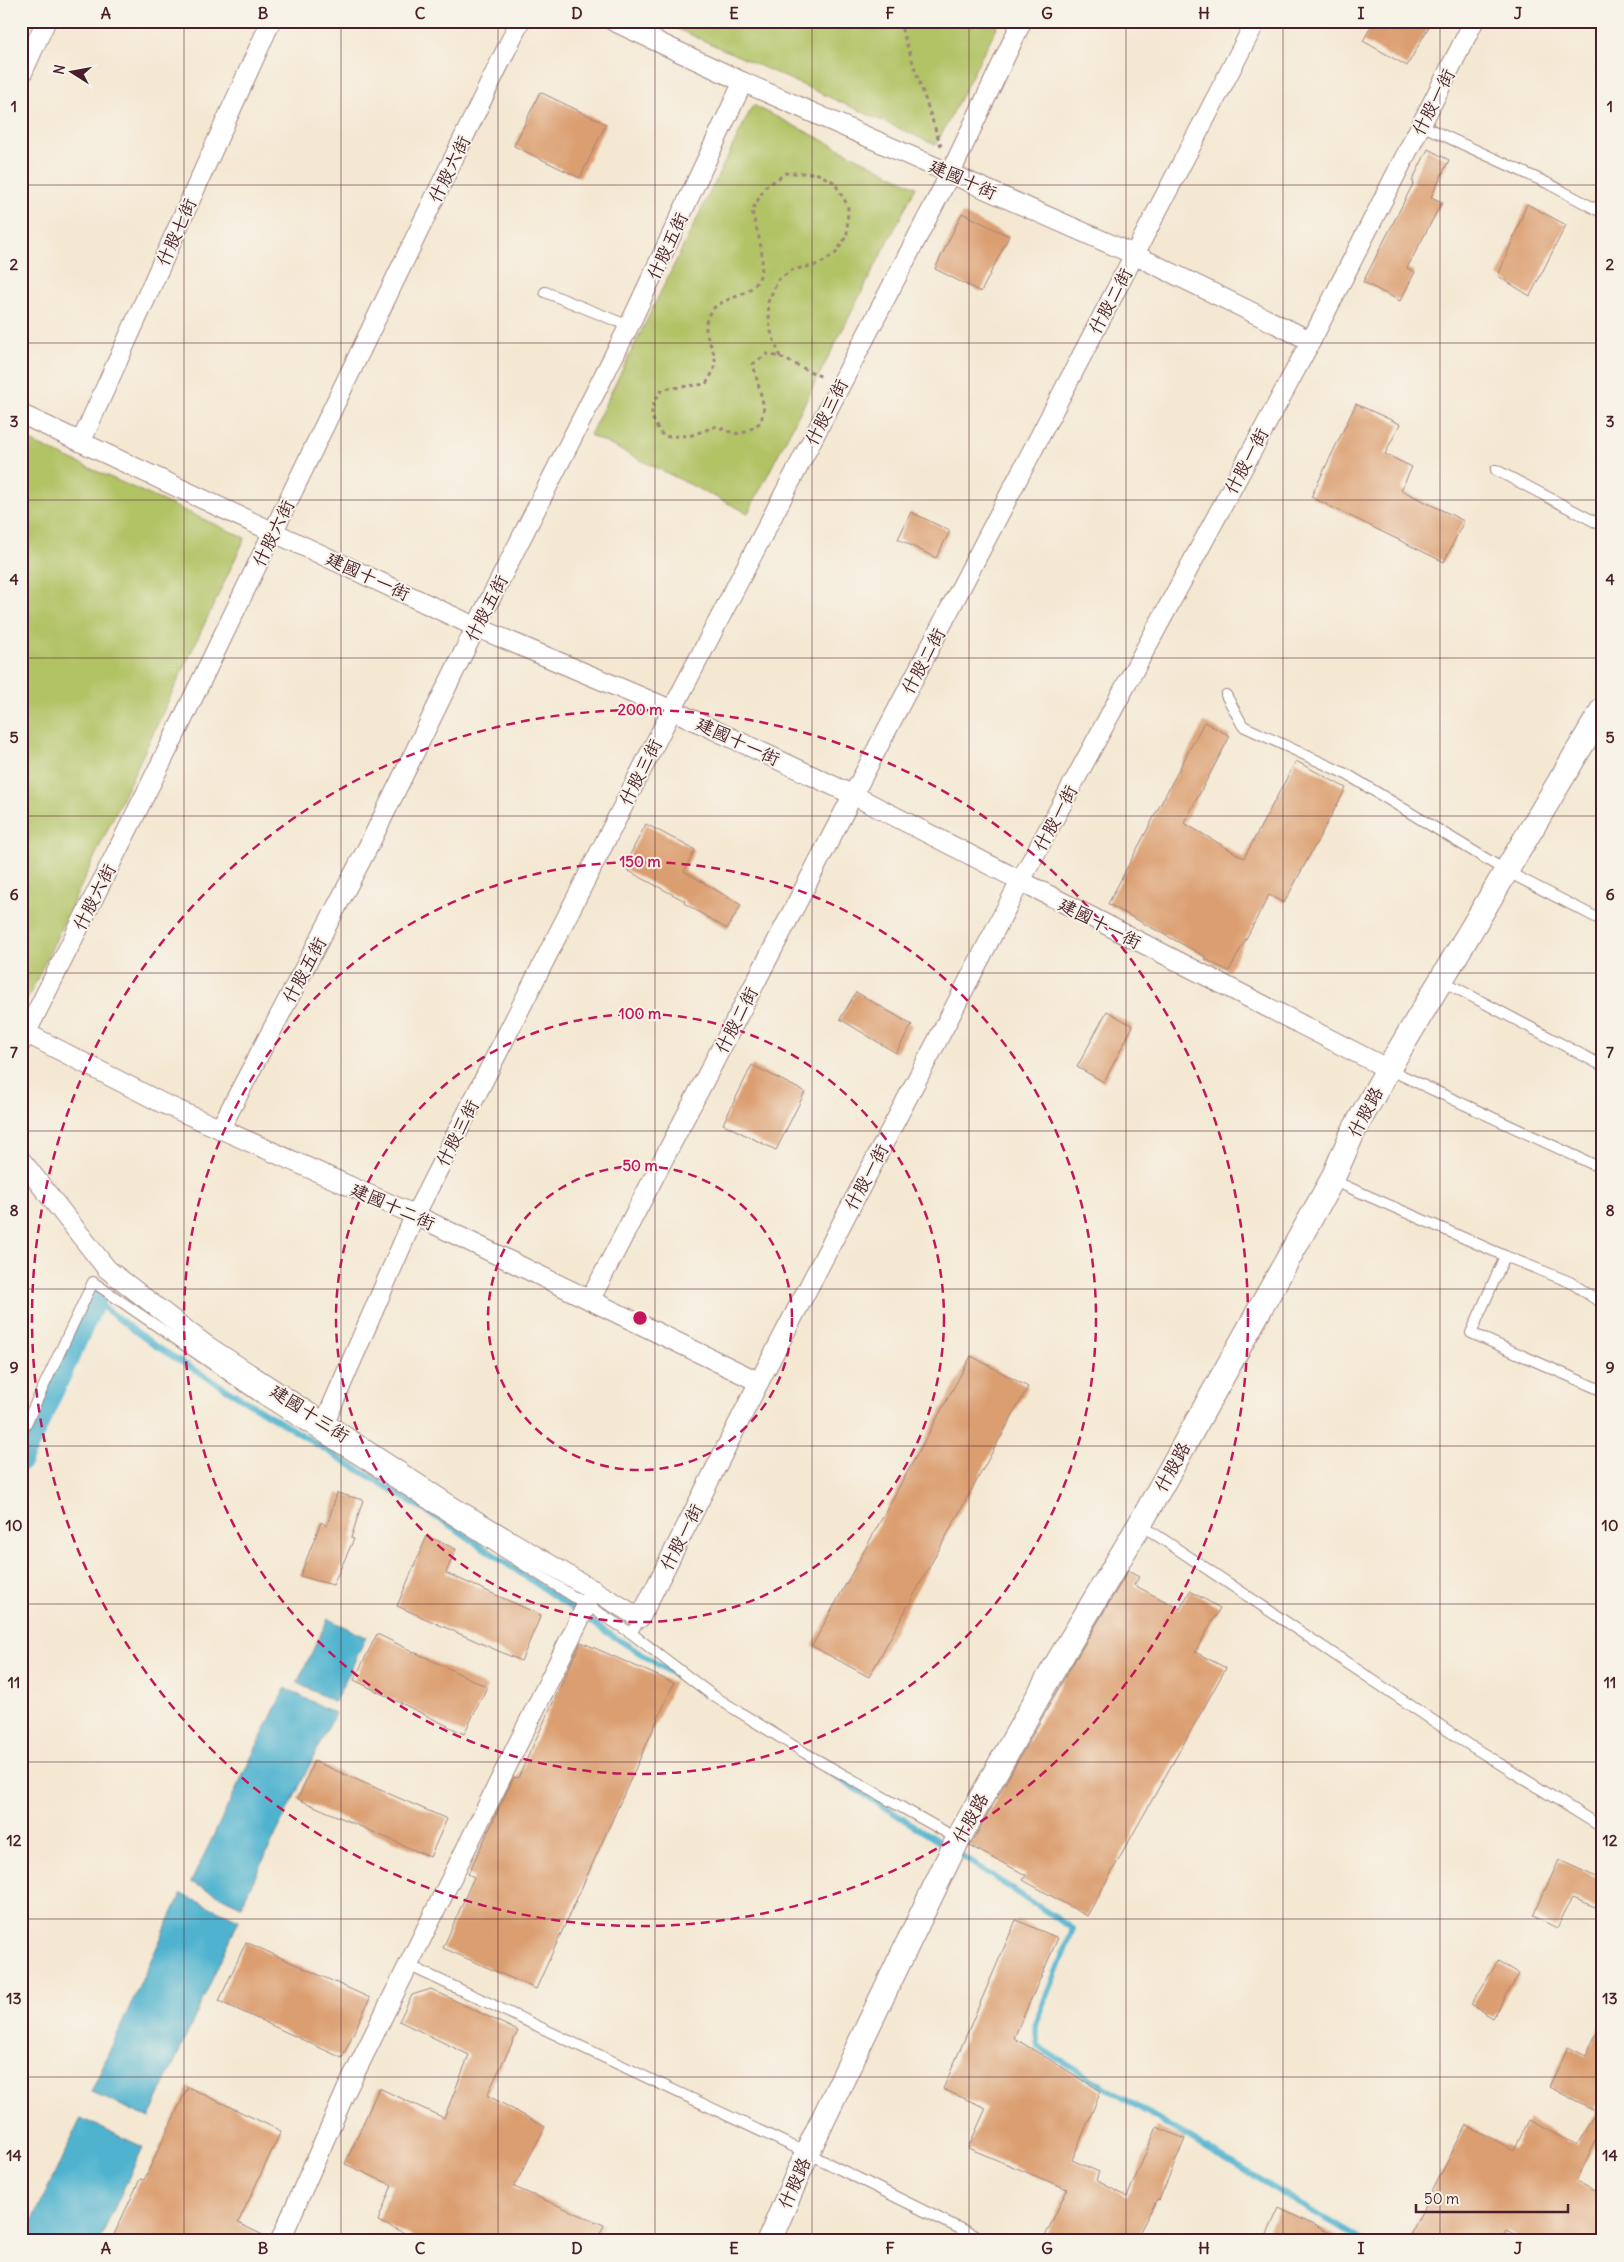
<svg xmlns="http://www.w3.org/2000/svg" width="1624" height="2262" font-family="Delius,'LXGW WenKai TC',sans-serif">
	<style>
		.green { fill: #b2c366; stroke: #7e7148 }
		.water { fill: #50b3cf; stroke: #4d697d }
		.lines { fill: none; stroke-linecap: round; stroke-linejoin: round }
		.stream { stroke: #50b3cf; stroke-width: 6 }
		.canal { stroke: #50b3cf; stroke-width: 21 }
		.building { fill: #db9e6f }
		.service-casing { stroke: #9f847f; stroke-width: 12 }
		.minor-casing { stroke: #9f847f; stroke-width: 21 }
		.tertiary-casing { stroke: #9f847f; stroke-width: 26 }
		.path { stroke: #9f847f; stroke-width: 3; stroke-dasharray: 4 4; stroke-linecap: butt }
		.service { stroke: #fff; stroke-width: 10 }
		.minor { stroke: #fff; stroke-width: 19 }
		.tertiary { stroke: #fff; stroke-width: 24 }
		.grid { fill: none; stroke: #4a1f2b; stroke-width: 1; stroke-opacity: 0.55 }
		.ring { fill: none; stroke: #c2185b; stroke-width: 2.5; stroke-dasharray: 9 6 }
		.labels { text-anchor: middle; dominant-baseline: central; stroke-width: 4; stroke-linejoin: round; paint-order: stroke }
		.street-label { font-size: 18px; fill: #4a1f2b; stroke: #f7f3e8 }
		.centre { fill: #c2185b; stroke: #f7f3e8; stroke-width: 2.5 }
		.ring-label { font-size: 15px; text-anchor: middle; font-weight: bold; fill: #c2185b; stroke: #f7f3e8; stroke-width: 4; stroke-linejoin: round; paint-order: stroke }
		.neatline { fill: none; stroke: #4a1f2b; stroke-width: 2 }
		.grid-label { font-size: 16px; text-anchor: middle; font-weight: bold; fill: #4a1f2b }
	</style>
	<rect width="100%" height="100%" fill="#f7f3e8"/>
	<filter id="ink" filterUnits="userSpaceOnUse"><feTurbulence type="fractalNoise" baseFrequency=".02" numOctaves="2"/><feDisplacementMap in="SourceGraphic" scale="10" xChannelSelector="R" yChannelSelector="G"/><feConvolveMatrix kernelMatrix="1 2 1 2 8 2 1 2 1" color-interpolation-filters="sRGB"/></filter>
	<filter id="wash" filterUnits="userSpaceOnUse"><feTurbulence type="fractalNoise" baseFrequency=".0096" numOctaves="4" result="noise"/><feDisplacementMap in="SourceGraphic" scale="20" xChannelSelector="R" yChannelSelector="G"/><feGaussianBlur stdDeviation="1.12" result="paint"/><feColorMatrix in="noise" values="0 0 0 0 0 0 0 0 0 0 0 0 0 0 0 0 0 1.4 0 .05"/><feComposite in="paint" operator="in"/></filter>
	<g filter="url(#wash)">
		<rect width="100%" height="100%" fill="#f4e8d3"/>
		<g class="green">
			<path d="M660,21H1000L936,145Z"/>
			<path d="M753,105L916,187L748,513L590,435Z"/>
			<path d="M21,437L245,538L21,1013Z"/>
		</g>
		<g class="water">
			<path d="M328,1619L366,1637L335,1702L297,1683Z"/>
			<path d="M285,1688L335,1713L241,1906L191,1882Z"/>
			<path d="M181,1894L239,1920L149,2118L91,2092Z"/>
			<path d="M81,2118L143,2147L99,2241H23Z"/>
		</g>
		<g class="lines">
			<g class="stream">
				<path d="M95,1301L154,1345L459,1531L608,1633L697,1689"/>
				<path d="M829,1772L949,1848"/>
				<path d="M957,1853L1073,1929L1035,2024L1038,2047L1362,2241"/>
			</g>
			<path class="canal" d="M21,1461L95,1301"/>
		</g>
		<g id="blocks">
			<g class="building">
				<path d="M1374,21H1432L1407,66L1363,41Z"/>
				<path d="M540,92L606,124L580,178L514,146Z"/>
				<path d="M1428,149L1449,160L1431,197L1442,202L1407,268L1415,272L1400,301L1363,282L1414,182L1412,181Z"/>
				<path d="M1527,204L1566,225L1530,296L1498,276Z"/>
				<path d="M962,213L1009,236L981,292L935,269Z"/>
				<path d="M1356,404L1400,424L1385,454L1412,467L1401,490L1464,521L1444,562L1311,497Z"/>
				<path d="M911,512L950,531L936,558L898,539Z"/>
				<path d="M1204,722L1230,736L1184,823L1244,858L1296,761L1346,788L1284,903L1269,895L1229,971L1205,959L1206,957L1108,904Z"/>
				<path d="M646,824L695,850L684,871L741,905L727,929L684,903L685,901L623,868Z"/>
				<path d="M856,992L912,1025L896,1053L840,1019Z"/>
				<path d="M1107,1011L1133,1026L1104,1082L1077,1067Z"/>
				<path d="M752,1065L805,1092L776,1150L723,1124Z"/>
				<path d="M971,1356L1028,1387L869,1677L812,1646Z"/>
				<path d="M337,1493L363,1500L351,1538L354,1539L333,1585L300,1576L321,1522L327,1526Z"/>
				<path d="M427,1536L456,1549L446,1573L541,1615L521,1661L397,1606Z"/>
				<path d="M1128,1571L1139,1577L1134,1585L1180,1609L1190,1591L1220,1608L1195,1652L1226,1668L1087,1916L1023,1880L1026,1875L970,1846L1061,1684Z"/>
				<path d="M377,1634L487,1687L464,1734L354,1680Z"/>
				<path d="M581,1642L674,1683L536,1989L443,1948L474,1877L468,1874L514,1777L518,1778Z"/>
				<path d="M314,1761L447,1819L430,1857L298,1799Z"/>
				<path d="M1559,1860L1603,1880V1910L1572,1898L1557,1928L1533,1916Z"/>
				<path d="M1016,1920L1058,1938L1014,2038L1101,2091L1072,2160L1099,2172L1096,2180L1127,2197L1157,2127L1185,2139L1159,2200L1157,2199L1135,2241H1043L1067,2189L968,2148L986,2108L943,2089Z"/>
				<path d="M246,1942L370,1998L342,2058L219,2001Z"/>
				<path d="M1498,1961L1519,1974L1493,2018L1471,2005Z"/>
				<path d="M431,1989L518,2031L487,2095L545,2127L514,2187L604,2225L597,2241H422L378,2221L392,2185L345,2164L379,2088L444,2118L469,2055L399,2021L412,1995Z"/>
				<path d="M1603,2020V2091L1594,2110L1549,2087L1568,2047L1586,2056Z"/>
				<path d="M188,2087L281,2131L238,2223L269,2238V2241H111L140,2179L144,2180Z"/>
				<path d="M1603,2099V2145L1596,2141L1576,2182L1603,2196V2231L1598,2241H1527L1507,2231L1501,2241H1407L1466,2125L1514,2150L1529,2120L1577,2145Z"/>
				<path d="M1279,2208L1346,2241H1264Z"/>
			</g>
		</g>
	</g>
	<g filter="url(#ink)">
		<use href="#blocks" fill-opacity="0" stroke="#9f847f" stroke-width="1"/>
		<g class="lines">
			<g class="service-casing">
				<g id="service">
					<path d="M1421,125L1547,183L1603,213"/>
					<path d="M545,292L629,326"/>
					<path d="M1496,470L1603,526"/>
					<path d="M1226,695L1243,726L1348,775L1506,871L1603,921"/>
					<path d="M1441,980L1603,1066"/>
					<path d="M1388,1069L1603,1169"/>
					<path d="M1332,1180L1505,1256L1570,1282L1603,1304"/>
					<path d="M1505,1256L1471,1333L1603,1391"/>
					<path d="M21,1434L93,1282L261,1398L631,1633"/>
					<path d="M1140,1524L1468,1744L1603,1828"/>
					<path d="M635,1627L631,1633L712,1695L805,1753L958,1839"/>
					<path d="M408,1965L807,2153L985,2241"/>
				</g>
			</g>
			<g class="minor-casing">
				<g id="minor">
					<path d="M613,21L743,82L1135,255L1311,341"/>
					<path d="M21,76L46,21"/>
					<path d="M21,414L476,627L672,710L853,795L1388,1069"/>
					<path d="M81,442L271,21"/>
					<path d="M26,1033L162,1103L415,1215L759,1382"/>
					<path d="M21,1043L174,737L520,21"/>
					<path d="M220,1129L369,845L476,627L629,326L743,82"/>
					<path d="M21,1160L107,1269L206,1345L450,1505L640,1618L759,1382L1020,882L1311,341L1474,21"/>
					<path d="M590,1300L1256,21"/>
					<path d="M325,1422L415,1215L672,710L950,174L1022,21"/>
					<path d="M280,2241L346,2091L594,1590"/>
				</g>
			</g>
			<g class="tertiary-casing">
				<path id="tertiary" d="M769,2241L807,2153L958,1839L1049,1677L1140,1524L1332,1180L1353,1132L1388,1069L1603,709"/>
			</g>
			<g class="path">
				<path d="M899,21L941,146"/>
				<path d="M780,357L770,329L768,302L778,280L792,270L820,264L836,253L847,235L848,206L834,182L816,173H786L765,187L752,211C755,225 761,241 762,256C766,306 716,289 707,319C702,334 714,346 715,360C716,369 710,377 706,384L663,389C647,410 649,417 664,437L692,435L717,426C739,437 741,436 761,422L764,407L753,364L767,354L780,357L822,377"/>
			</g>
			<use href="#service" class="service"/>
			<use href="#minor" class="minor"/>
			<use href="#tertiary" class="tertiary"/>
		</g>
	</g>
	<path class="grid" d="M184,21V2241M341,21V2241M498,21V2241M655,21V2241M812,21V2241M969,21V2241M1126,21V2241M1283,21V2241M1440,21V2241M21,185H1603M21,343H1603M21,500H1603M21,658H1603M21,816H1603M21,973H1603M21,1131H1603M21,1289H1603M21,1446H1603M21,1604H1603M21,1762H1603M21,1919H1603M21,2077H1603"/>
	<g class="ring">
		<circle cx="640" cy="1318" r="152"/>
		<circle cx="640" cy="1318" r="304"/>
		<circle cx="640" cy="1318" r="456"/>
		<circle cx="640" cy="1318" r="608"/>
	</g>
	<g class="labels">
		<g class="street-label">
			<text transform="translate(1433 102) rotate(-63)">什股一街</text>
			<text transform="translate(449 169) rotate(-64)">什股六街</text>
			<text transform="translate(963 179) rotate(24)">建國十街</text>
			<text transform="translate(176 232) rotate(-66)">什股七街</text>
			<text transform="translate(667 246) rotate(-65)">什股五街</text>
			<text transform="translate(1110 301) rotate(-62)">什股二街</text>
			<text transform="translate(826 412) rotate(-63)">什股三街</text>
			<text transform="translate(1246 461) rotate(-62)">什股一街</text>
			<text transform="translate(273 533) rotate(-64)">什股六街</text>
			<text transform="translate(368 576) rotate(25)">建國十一街</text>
			<text transform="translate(486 608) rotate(-63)">什股五街</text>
			<text transform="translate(923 661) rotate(-62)">什股二街</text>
			<text transform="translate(738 741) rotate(25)">建國十一街</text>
			<text transform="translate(640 772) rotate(-63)">什股三街</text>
			<text transform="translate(1055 818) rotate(-62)">什股一街</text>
			<text transform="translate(94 897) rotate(-63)">什股六街</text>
			<text transform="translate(1100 923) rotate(27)">建國十一街</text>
			<text transform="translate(304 970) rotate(-62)">什股五街</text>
			<text transform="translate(736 1020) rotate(-63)">什股二街</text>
			<text transform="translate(1365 1112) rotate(-62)">什股路</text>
			<text transform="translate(457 1133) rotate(-63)">什股三街</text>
			<text transform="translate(866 1177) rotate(-62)">什股一街</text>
			<text transform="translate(393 1206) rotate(24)">建國十二街</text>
			<text transform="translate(310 1413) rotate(33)">建國十三街</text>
			<text transform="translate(1172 1467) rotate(-61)">什股路</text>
			<text transform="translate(681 1537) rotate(-63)">什股一街</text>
			<text transform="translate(970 1818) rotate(-61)">什股路</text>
			<text transform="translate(794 2183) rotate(-66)">什股路</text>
		</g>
	</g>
	<circle cx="640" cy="1318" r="8" class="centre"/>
	<g class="ring-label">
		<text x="640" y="715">200 m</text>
		<text x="640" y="867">150 m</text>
		<text x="640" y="1019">100 m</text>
		<text x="640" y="1171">50 m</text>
	</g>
	<rect width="1624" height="2262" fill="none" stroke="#f7f3e8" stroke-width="55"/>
	<g transform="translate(72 72) rotate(281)" stroke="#f7f3e8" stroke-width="4" paint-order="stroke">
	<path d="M0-4L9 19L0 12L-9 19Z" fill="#4a1f2b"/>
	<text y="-8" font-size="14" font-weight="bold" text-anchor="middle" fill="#4a1f2b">N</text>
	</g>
	<path d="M1416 2204v8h152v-8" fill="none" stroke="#4a1f2b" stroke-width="2.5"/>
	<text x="1424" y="2204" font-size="15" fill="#4a1f2b" stroke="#f7f3e8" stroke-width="4" paint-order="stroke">50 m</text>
	<rect x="28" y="28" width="1568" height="2206" class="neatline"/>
	<g class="grid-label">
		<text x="106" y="19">A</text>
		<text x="263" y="19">B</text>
		<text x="420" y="19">C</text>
		<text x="577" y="19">D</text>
		<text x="734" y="19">E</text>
		<text x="890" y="19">F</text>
		<text x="1047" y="19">G</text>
		<text x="1204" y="19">H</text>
		<text x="1361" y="19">I</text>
		<text x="1518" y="19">J</text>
		<text x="14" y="112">1</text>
		<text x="1610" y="112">1</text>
		<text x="14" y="270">2</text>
		<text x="1610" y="270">2</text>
		<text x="14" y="427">3</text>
		<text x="1610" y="427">3</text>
		<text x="14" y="585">4</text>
		<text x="1610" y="585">4</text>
		<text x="14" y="743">5</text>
		<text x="1610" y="743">5</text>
		<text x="14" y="900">6</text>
		<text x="1610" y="900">6</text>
		<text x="14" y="1058">7</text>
		<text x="1610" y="1058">7</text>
		<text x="14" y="1216">8</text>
		<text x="1610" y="1216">8</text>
		<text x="14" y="1373">9</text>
		<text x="1610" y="1373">9</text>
		<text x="14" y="1531">10</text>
		<text x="1610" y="1531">10</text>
		<text x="14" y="1688">11</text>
		<text x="1610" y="1688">11</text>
		<text x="14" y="1846">12</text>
		<text x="1610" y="1846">12</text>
		<text x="14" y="2004">13</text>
		<text x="1610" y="2004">13</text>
		<text x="14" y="2161">14</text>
		<text x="1610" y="2161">14</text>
		<text x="106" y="2254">A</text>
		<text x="263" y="2254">B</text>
		<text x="420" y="2254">C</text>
		<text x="577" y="2254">D</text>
		<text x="734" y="2254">E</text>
		<text x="890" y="2254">F</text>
		<text x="1047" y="2254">G</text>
		<text x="1204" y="2254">H</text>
		<text x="1361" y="2254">I</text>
		<text x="1518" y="2254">J</text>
	</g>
</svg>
